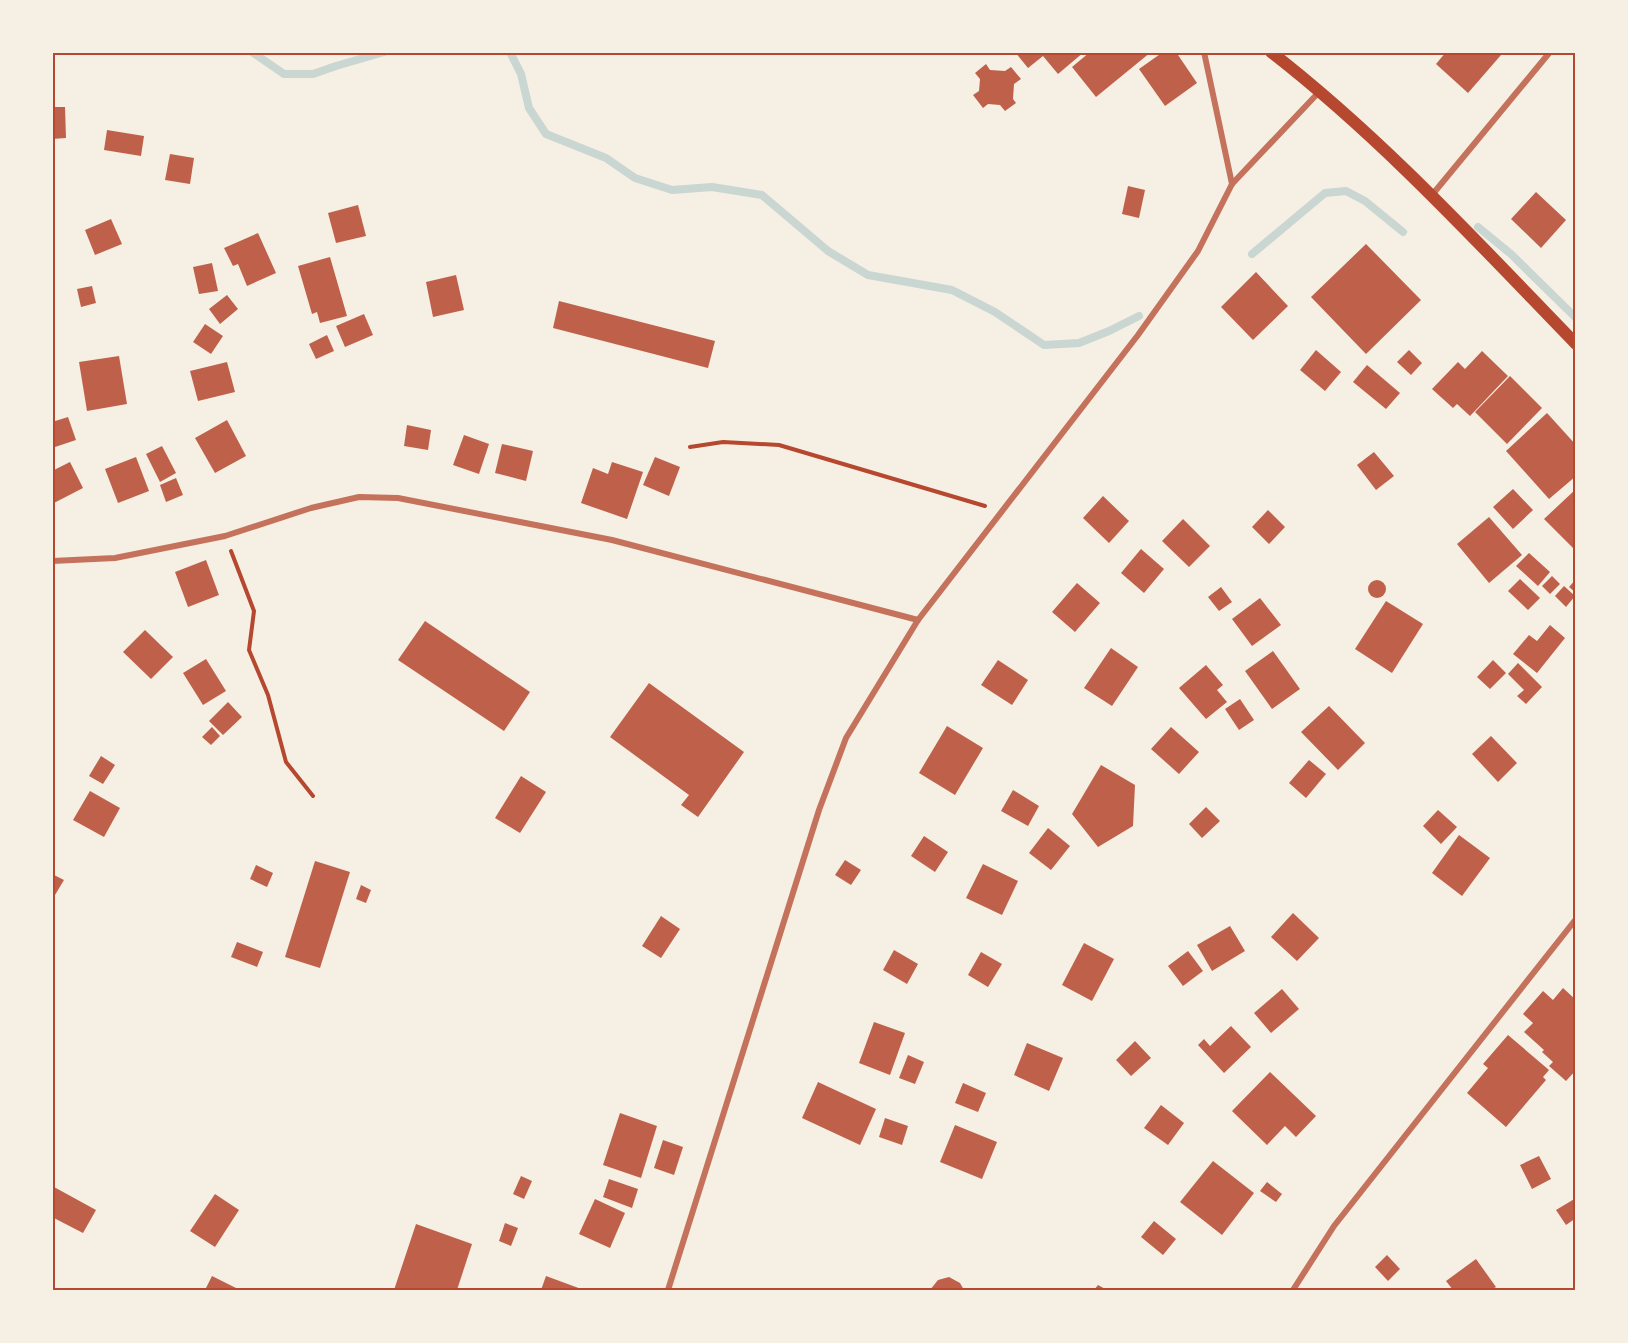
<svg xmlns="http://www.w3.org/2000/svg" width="1628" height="1343" font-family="Manrope,sans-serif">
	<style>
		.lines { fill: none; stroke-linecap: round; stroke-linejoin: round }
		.stream { stroke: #c9d6d2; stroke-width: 8 }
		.building { fill: #bf614a }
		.path { stroke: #b5482f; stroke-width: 4 }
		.minor { stroke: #c5725c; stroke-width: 6 }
		.secondary { stroke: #b5482f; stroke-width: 12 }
		.neatline { fill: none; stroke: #b5482f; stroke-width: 2 }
	</style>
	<rect width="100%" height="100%" fill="#f6efe4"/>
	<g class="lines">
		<g class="stream">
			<path d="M252,52L284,74H313L336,66L384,52"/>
			<path d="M510,52L521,74L529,108L546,134L606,158L635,178L672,190L712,187L762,195L828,251L868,275L952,290L995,312L1044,345L1079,343L1109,331L1139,316"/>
			<path d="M1478,227L1511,254L1576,318"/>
			<path d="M1252,254L1325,193L1346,191L1365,201L1403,232"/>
		</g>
	</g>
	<g class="building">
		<path d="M1015,52H1084L1058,74L1043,56L1028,68Z"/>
		<path d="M1090,52H1151L1096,97L1072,67Z"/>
		<path d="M1163,52H1176L1197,83L1165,106L1139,69Z"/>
		<path d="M1446,52H1498L1501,55L1468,93L1436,64Z"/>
		<path d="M986,64L990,70L1005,71L1011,67L1021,79L1014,84L1013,99L1016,103L1005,111L1000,105L988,104L983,108L973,95L979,91L980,79L975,73Z"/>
		<path d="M52,107H65L66,138L52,139Z"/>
		<path d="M107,130L144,136L141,156L104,150Z"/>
		<path d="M170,154L194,158L190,184L165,180Z"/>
		<path d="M1128,186L1145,190L1139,218L1122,214Z"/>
		<path d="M1536,192L1566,220L1541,248L1511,219Z"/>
		<path d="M358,205L366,236L336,243L328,213Z"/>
		<path d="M111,219L122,244L95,255L85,230Z"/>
		<path d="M258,233L276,273L247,286L238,264L233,266L224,248Z"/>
		<path d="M1366,244L1421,300L1366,354L1311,297Z"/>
		<path d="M330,257L347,316L320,323L317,312L312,314L298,266Z"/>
		<path d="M212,263L218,291L199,294L193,267Z"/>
		<path d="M1256,272L1288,306L1253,340L1221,307Z"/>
		<path d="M456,275L464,310L433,317L426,282Z"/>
		<path d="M92,286L96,303L81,307L77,289Z"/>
		<path d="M227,295L238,309L220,324L209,309Z"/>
		<path d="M559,301L715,341L708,368L553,328Z"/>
		<path d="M364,314L373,335L345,347L336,326Z"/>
		<path d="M205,324L223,336L211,354L193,342Z"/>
		<path d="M327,335L334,351L316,359L309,344Z"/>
		<path d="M1316,350L1341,372L1325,391L1300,370Z"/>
		<path d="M1409,350L1422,363L1411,375L1397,362Z"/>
		<path d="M1482,351L1508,376L1470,416L1457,404L1453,408L1432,389L1458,362L1465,369Z"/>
		<path d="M119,356L127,404L87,411L79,362Z"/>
		<path d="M227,362L235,392L198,401L190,371Z"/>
		<path d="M1367,365L1400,393L1386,409L1353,382Z"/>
		<path d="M1510,376L1542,408L1507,444L1475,412Z"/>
		<path d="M1547,413L1576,445V476L1549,499L1506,451Z"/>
		<path d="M68,417L76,440L52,448V422Z"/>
		<path d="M227,420L246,456L215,473L195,438Z"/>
		<path d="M407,425L431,430L428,450L404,446Z"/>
		<path d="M464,435L489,444L479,474L453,465Z"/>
		<path d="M502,444L533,451L526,481L495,473Z"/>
		<path d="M162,446L176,473L160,482L146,454Z"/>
		<path d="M1374,452L1394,476L1376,490L1357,465Z"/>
		<path d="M136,457L149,491L118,503L105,469Z"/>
		<path d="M655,457L680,467L669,496L643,485Z"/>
		<path d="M70,462L83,488L52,504V471Z"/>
		<path d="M612,462L643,472L627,519L581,503L593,468L608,474Z"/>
		<path d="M176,478L183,495L166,502L160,485Z"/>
		<path d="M1513,489L1533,510L1513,529L1493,507Z"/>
		<path d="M1576,489V551L1544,519Z"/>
		<path d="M1103,496L1129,521L1109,543L1083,518Z"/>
		<path d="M1268,510L1285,527L1269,544L1252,527Z"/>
		<path d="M1489,517L1522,555L1489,583L1457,544Z"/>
		<path d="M1183,519L1210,546L1189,567L1162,541Z"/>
		<path d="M1141,549L1164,569L1144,593L1121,573Z"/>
		<path d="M1529,553L1550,572L1538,586L1516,566Z"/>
		<path d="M206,560L219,595L188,607L175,572Z"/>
		<path d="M1552,576L1560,584L1550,594L1542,586Z"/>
		<path d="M1520,579L1540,598L1528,610L1508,591Z"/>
		<path d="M1576,579V593L1569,587Z"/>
		<circle cx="1377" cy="589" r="9"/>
		<path d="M1077,583L1100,603L1075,632L1052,612Z"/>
		<path d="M1564,586L1575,596L1566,607L1555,596Z"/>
		<path d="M1221,587L1232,602L1219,611L1208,597Z"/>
		<path d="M1260,598L1281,625L1252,646L1232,619Z"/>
		<path d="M1386,601L1423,624L1392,673L1355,649Z"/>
		<path d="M425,621L530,692L504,731L398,660Z"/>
		<path d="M1550,625L1565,638L1537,673L1513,654L1529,635L1537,641Z"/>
		<path d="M145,630L173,657L151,679L123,652Z"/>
		<path d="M1111,648L1138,667L1112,706L1084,688Z"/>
		<path d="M1273,651L1300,689L1272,709L1245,671Z"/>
		<path d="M206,659L226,691L203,705L183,673Z"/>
		<path d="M998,660L1028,680L1012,705L981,685Z"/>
		<path d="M1493,660L1506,673L1490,689L1477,677Z"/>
		<path d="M1518,663L1542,687L1526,704L1517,696L1524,690L1508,674Z"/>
		<path d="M1206,665L1223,685L1217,690L1227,702L1206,719L1179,688Z"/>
		<path d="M649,683L744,752L698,817L681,805L689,795L610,737Z"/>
		<path d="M1240,699L1254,720L1239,730L1225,709Z"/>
		<path d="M228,702L242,717L223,735L209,721Z"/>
		<path d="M1329,706L1365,743L1338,770L1301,732Z"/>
		<path d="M947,726L983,748L955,795L919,773Z"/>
		<path d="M212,727L220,736L211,745L202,737Z"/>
		<path d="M1171,727L1199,752L1179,774L1151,749Z"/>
		<path d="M1491,736L1517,763L1498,782L1472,754Z"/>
		<path d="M101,756L115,765L103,784L89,776Z"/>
		<path d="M1309,760L1326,774L1306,798L1289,783Z"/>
		<path d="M1101,765L1135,785L1133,826L1098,847L1072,814Z"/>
		<path d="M521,776L546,792L520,833L495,818Z"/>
		<path d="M1013,790L1039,806L1028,826L1001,811Z"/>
		<path d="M90,791L120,808L104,837L73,820Z"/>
		<path d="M1206,807L1220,821L1202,838L1189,824Z"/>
		<path d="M1438,810L1457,827L1441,844L1423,826Z"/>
		<path d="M1048,828L1070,846L1051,870L1029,853Z"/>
		<path d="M1459,835L1490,858L1462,896L1432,873Z"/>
		<path d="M924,836L948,852L935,872L911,856Z"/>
		<path d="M845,860L861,870L851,885L835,875Z"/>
		<path d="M315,861L350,872L320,968L285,957Z"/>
		<path d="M983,864L1018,881L1002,915L966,898Z"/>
		<path d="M256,865L273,873L267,887L250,879Z"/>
		<path d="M52,874L64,880L52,900Z"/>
		<path d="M361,885L371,890L366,903L356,899Z"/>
		<path d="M1293,913L1319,938L1297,961L1271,937Z"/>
		<path d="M661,916L680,929L661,958L642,946Z"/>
		<path d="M1230,926L1245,951L1212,971L1197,945Z"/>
		<path d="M237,942L263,952L257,967L231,957Z"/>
		<path d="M1084,943L1114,959L1092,1001L1062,985Z"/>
		<path d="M894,950L918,964L907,984L883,970Z"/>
		<path d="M1188,951L1203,971L1183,986L1168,966Z"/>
		<path d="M981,952L1002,964L988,987L968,975Z"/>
		<path d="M1563,988L1576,1000V1070L1566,1081L1549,1066L1553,1062L1542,1052L1544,1050L1524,1032L1533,1023L1523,1014L1543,991L1553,1000Z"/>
		<path d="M1282,989L1299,1009L1271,1033L1254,1013Z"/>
		<path d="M874,1022L905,1033L890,1075L859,1063Z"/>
		<path d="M1231,1026L1251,1047L1224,1073L1198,1045L1204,1039L1210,1046Z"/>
		<path d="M1508,1035L1549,1070L1543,1077L1546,1080L1506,1127L1467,1093L1488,1068L1483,1064Z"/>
		<path d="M1135,1041L1151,1058L1131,1076L1116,1060Z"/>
		<path d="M1027,1043L1063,1058L1049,1091L1014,1075Z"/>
		<path d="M908,1055L924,1062L915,1084L899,1078Z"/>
		<path d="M1270,1072L1316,1116L1296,1137L1285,1126L1267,1145L1232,1111Z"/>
		<path d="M818,1082L876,1109L860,1145L802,1118Z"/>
		<path d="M963,1083L986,1093L978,1112L955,1103Z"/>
		<path d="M1161,1105L1184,1123L1168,1145L1144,1128Z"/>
		<path d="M620,1113L657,1126L641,1178L603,1165Z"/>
		<path d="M885,1118L908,1126L902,1145L879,1137Z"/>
		<path d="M955,1125L997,1142L982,1179L940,1162Z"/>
		<path d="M663,1140L683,1147L674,1175L654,1168Z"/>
		<path d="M1539,1156L1551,1179L1532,1189L1520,1165Z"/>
		<path d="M1213,1161L1254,1193L1222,1235L1180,1202Z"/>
		<path d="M521,1176L532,1181L524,1199L513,1194Z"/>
		<path d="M609,1179L638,1189L632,1208L603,1197Z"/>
		<path d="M1267,1182L1282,1194L1276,1202L1260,1191Z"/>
		<path d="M54,1187L96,1210L83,1233L52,1217Z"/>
		<path d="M215,1194L239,1210L215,1247L190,1231Z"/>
		<path d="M1576,1198V1218L1566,1225L1556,1210Z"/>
		<path d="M595,1199L625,1213L610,1248L579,1234Z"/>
		<path d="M1154,1221L1176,1239L1163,1255L1141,1237Z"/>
		<path d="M505,1223L518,1228L511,1246L499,1241Z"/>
		<path d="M416,1224L472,1244L457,1290H394Z"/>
		<path d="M1387,1255L1400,1269L1388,1281L1375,1267Z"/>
		<path d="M1476,1259L1496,1287L1491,1290H1453L1446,1281Z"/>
		<path d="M212,1276L240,1290H205Z"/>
		<path d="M546,1276L584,1290H541Z"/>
		<path d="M949,1277L960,1283L964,1290H930L938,1280Z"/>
		<path d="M1098,1285L1107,1290H1094Z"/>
	</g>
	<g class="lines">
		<g class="path">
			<path d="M690,447L723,442L779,445L985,506"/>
			<path d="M231,551L254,611L249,650L268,695L286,762L313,796"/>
		</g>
		<g class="minor">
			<path d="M1204,52L1232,184"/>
			<path d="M1432,195L1550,52"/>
			<path d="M52,561L115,558L225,536L311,508L359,497L398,498L612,540L918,620"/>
			<path d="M668,1290L819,810L846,738L918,620L1138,335L1198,251L1232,184L1320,91"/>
			<path d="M1293,1290L1334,1226L1576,919"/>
		</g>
		<path class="secondary" d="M1271,52C1383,139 1478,243 1576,344"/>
	</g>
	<rect width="1628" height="1343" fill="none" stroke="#f6efe4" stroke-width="108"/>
	<rect x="54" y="54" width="1520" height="1235" class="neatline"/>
</svg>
